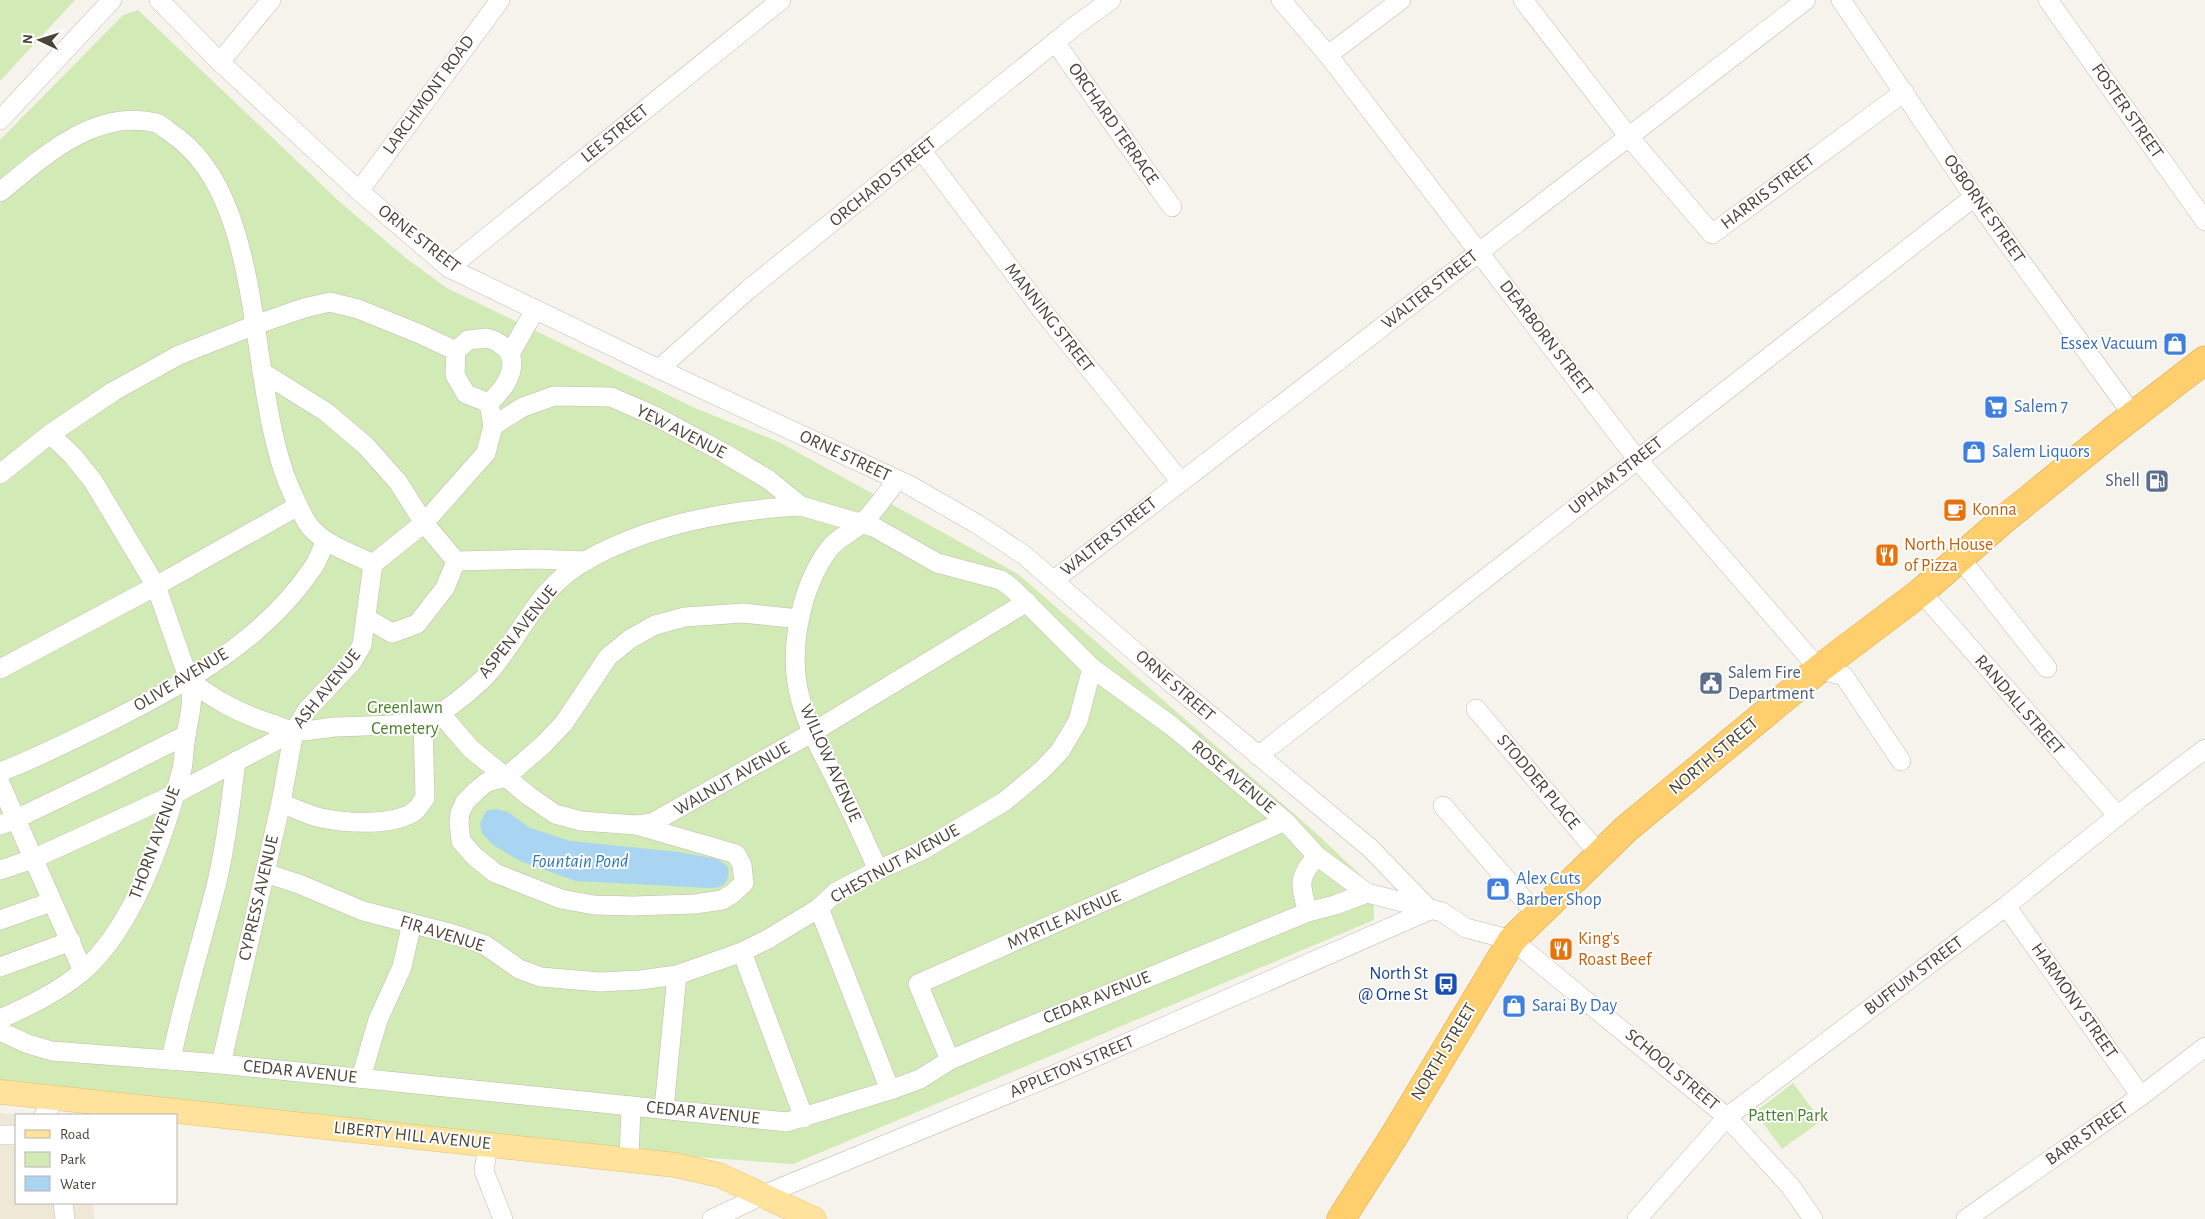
<svg xmlns="http://www.w3.org/2000/svg" width="2205" height="1219" font-family="'Alegreya Sans',sans-serif">
	<style>
		.education { fill: #efe8d6 }
		.green { fill: #d2eab5 }
		.water { fill: #a9d4f2 }
		.lines { fill: none; stroke-linecap: round; stroke-linejoin: round }
		.minor-casing { stroke: #c2bbae; stroke-width: 20 }
		.major-casing { stroke: #e6c16a; stroke-width: 25 }
		.highway-casing { stroke: #e0a43c; stroke-width: 29 }
		.minor { stroke: #fff; stroke-width: 19 }
		.major { stroke: #ffe39c; stroke-width: 24 }
		.highway { stroke: #ffcf6e; stroke-width: 28 }
		.labels { text-anchor: middle; dominant-baseline: central; stroke-width: 4; stroke-linejoin: round; paint-order: stroke }
		.street-label { font-size: 18px; fill: #4b4439; stroke: #fff }
		.shop-label { font-size: 18px; fill: #366cbe; stroke: #fff; text-anchor: start }
		.service-label { font-size: 18px; fill: #4e5e75; stroke: #fff; text-anchor: end }
		.food-label { font-size: 18px; fill: #c56008; stroke: #fff; text-anchor: start }
		.park-label { font-size: 18px; fill: #4a7f2a; stroke: #fff }
		.transit-label { font-size: 18px; fill: #164399; stroke: #fff; text-anchor: end }
		.water-label { font-size: 19px; font-style: italic; fill: #2e7ab2; stroke: #fff }
	</style>
	<rect width="100%" height="100%" fill="#f6f3ec"/>
	<path class="education" d="M0,1113L18,1115H16V1203H93L94,1219H0Z"/>
	<g class="green">
		<path d="M0,0H75L0,81Z"/>
		<path d="M138,10L341,203L407,259L447,288L695,408L779,442L1018,574L1315,832L1373,887L1374,920L793,1164L696,1157L0,1084V140L123,15Z"/>
		<path d="M1793,1083L1821,1121L1782,1149L1755,1112Z"/>
	</g>
	<path class="water" d="M496,809L508,812L530,828L570,841L678,852L717,859L728,867C730,882 724,888 710,888L576,881L559,875L520,861L492,844L482,833L480,824L486,811Z"/>
	<g class="lines">
		<g class="minor-casing">
			<g id="minor">
				<path d="M159,0L220,62L359,191L449,268L659,369L909,485L977,524L1024,555L1157,671L1370,848L1429,909"/>
				<path d="M1281,0L1328,55L1637,459L1819,669L1844,676L1901,761"/>
				<path d="M1523,0L1629,137L1712,234L1904,92"/>
				<path d="M1841,0L1974,197L2133,415"/>
				<path d="M2048,0L2205,221"/>
				<path d="M1055,42L1172,207"/>
				<path d="M1328,55L1401,0"/>
				<path d="M220,62L271,0"/>
				<path d="M0,120L112,0"/>
				<path d="M922,151L1041,309L1181,482"/>
				<path d="M359,191L500,0"/>
				<path d="M0,192C43,157 95,108 156,123C163,125 171,134 178,138C267,206 247,389 290,488C296,501 302,517 311,528C327,546 352,553 373,564"/>
				<path d="M449,268L781,0"/>
				<path d="M487,338C527,350 512,382 489,403L466,394L455,375L456,351L468,340Z"/>
				<path d="M510,354L535,310"/>
				<path d="M659,369L749,289L1075,26L1111,0"/>
				<path d="M262,372L326,412L366,446L398,482L424,523L456,561"/>
				<path d="M493,426L523,407L554,396L611,397L657,417L724,453L769,480L801,506L874,527L937,563L1001,580L1012,588L1092,668L1173,727L1285,821L1317,856L1367,893L1442,912L1466,928L1512,940L1727,1117L1791,1187L1813,1219"/>
				<path d="M0,474L50,434L114,391L179,355L255,325L304,308L330,302L358,309L420,334L456,351"/>
				<path d="M1960,558L2047,668"/>
				<path d="M456,561L535,559L586,561"/>
				<path d="M1054,580L1806,0"/>
				<path d="M1921,592L2118,816"/>
				<path d="M366,618L392,633L417,624L445,588L456,561"/>
				<path d="M0,669L156,586L298,506"/>
				<path d="M189,680C216,701 239,713 272,724C279,726 287,730 294,731C307,732 322,728 335,727C358,726 380,726 403,724C410,723 418,723 425,721C441,716 480,684 491,670C524,631 538,587 587,560C651,524 729,510 801,506"/>
				<path d="M1476,709L1600,855"/>
				<path d="M440,713L471,749L529,796L555,814L581,821L636,825L652,823L813,732L1027,602"/>
				<path d="M1258,756L1974,197"/>
				<path d="M0,772C38,758 74,739 111,721C186,683 263,641 312,569C318,561 321,551 325,542"/>
				<path d="M0,783L83,971"/>
				<path d="M281,803C294,808 308,815 321,818C346,823 395,827 416,810C419,807 422,802 425,798L423,722"/>
				<path d="M1443,806L1538,916"/>
				<path d="M0,825L16,819L97,780L186,735"/>
				<path d="M636,825L736,854L742,865L744,883L732,894L722,900L695,904L633,906L594,905L561,899L495,873L474,856L461,841L459,823L460,813L465,802L476,791L487,782L506,777L543,745L564,723L608,657L630,639L655,625L685,617L743,613L799,619"/>
				<path d="M0,870L33,859L173,795L294,731L307,710L352,662L362,645L373,564L424,523L486,453L493,426L489,403"/>
				<path d="M878,870C864,838 849,806 833,774C821,751 808,727 801,701C787,654 800,588 829,549C838,537 851,533 861,524C875,511 886,494 897,480"/>
				<path d="M265,873L299,884L363,911L453,934L485,945L519,969L541,977L600,982L640,980L677,975L742,952L768,939L819,908L836,892L878,870L921,851L1005,801L1042,770L1060,751L1078,721L1092,668"/>
				<path d="M2006,906L2141,1096"/>
				<path d="M819,908L890,1090"/>
				<path d="M1308,912C1300,885 1297,878 1317,856"/>
				<path d="M0,920L51,902"/>
				<path d="M742,952L804,1118"/>
				<path d="M0,967L71,941"/>
				<path d="M0,1019C29,1006 58,992 82,972C134,927 165,834 182,769C184,759 184,747 186,735C189,716 195,700 189,680L156,586L93,481L73,456L50,434"/>
				<path d="M0,1031L28,1044L52,1051L221,1064L787,1122L890,1090L920,1079L950,1060L1011,1034L1308,912L1335,905L1367,893"/>
				<path d="M171,1060C183,1000 202,942 217,882C226,843 231,802 236,761"/>
				<path d="M950,1060L918,984L1285,821"/>
				<path d="M221,1064L281,803L294,731"/>
				<path d="M361,1078L378,1020L402,967L412,923"/>
				<path d="M664,1109L677,975"/>
				<path d="M44,1115L56,1098"/>
				<path d="M0,1135H16"/>
				<path d="M488,1144L484,1171L503,1219"/>
				<path d="M629,1160L631,1106"/>
				<path d="M63,1203L65,1219"/>
				<path d="M712,1219L763,1195L1054,1075L1430,910"/>
				<path d="M1637,1219L1727,1117L2006,906L2140,798L2205,749"/>
				<path d="M1966,1219L2141,1096L2205,1047"/>
			</g>
		</g>
		<g class="major-casing">
			<path id="major" d="M0,1092L675,1165L719,1175L814,1219"/>
		</g>
		<g class="highway-casing">
			<path id="highway" d="M1341,1219L1394,1136L1512,940L1626,829L1819,669L1921,592L2002,521L2113,431L2205,360"/>
		</g>
		<use href="#minor" class="minor"/>
		<use href="#major" class="major"/>
		<use href="#highway" class="highway"/>
	</g>
	<defs>
		<g id="shop-square" transform="scale(1.25)"><rect x="-9" y="-9" width="18" height="18" rx="4" fill="#3f7fe0" stroke="#fff"/><path d="M-5-2.5h2.3a2.7 3.5 0 0 1 5.4 0H5L5.5 6h-11ZM-1.5-2.5h3a1.5 2.3 0 0 0-3 0Z" fill="#fff"/></g>
		<g id="supermarket-square" transform="scale(1.25)"><rect x="-9" y="-9" width="18" height="18" rx="4" fill="#3f7fe0" stroke="#fff"/><path d="M-6-5.5h2.5l.6 2H6L4.5 2H-2.5L-4.4-4H-6ZM-1.5 3.2a1.3 1.3 0 1 0 .1 0ZM3 3.2a1.3 1.3 0 1 0 .1 0Z" fill="#fff"/></g>
		<g id="fuel-square" transform="scale(1.25)"><rect x="-9" y="-9" width="18" height="18" rx="4" fill="#5c6f8a" stroke="#fff"/><path d="M-5.5-6h7V0h2V4h1.3V-2.5L3-4.5l.8-.8L6-3V5H2.5V1h-1V6h-7ZM-4.2-4.7v3.2H.2V-4.7Z" fill="#fff"/></g>
		<g id="cafe-square" transform="scale(1.25)"><rect x="-9" y="-9" width="18" height="18" rx="4" fill="#e8710a" stroke="#fff"/><path d="M-5.5-4.5H6V0H3Q3 3.5 0 3.5H-2.5Q-5.5 3.5-5.5 0ZM3-3.2v2h1.7v-2ZM-6 4.5H4V6H-6Z" fill="#fff"/></g>
		<g id="restaurant-square" transform="scale(1.25)"><rect x="-9" y="-9" width="18" height="18" rx="4" fill="#e8710a" stroke="#fff"/><path d="M-5-6h1v4h1v-4h1v4h1v-4h1v5L-1.5 .5V6h-2V.5L-5-1ZM5-6V6H3V1.5H1.5Q1.5-4 5-6Z" fill="#fff"/></g>
		<g id="civic-square" transform="scale(1.25)"><rect x="-9" y="-9" width="18" height="18" rx="4" fill="#5c6f8a" stroke="#fff"/><path d="M-.6-6.5H3V-4.5H.6V-3L4-1V1h2V6H-6V1h2V-1L-.6-3ZM-1.2 2.5V6h2.4V2.5Z" fill="#fff"/></g>
		<g id="bus-square" transform="scale(1.25)"><rect x="-9" y="-9" width="18" height="18" rx="4" fill="#1a4fb4" stroke="#fff"/><path d="M-5-6H5V4H4V6H2V4H-2V6H-4V4H-5ZM-3.5-4V0h7V-4ZM-3.5 1.2v1.5H-2V1.2ZM2 1.2v1.5H3.5V1.2Z" fill="#fff"/></g>
	</defs>
	<g fill-rule="evenodd">
		<use href="#shop-square" x="2175" y="344"/>
		<use href="#supermarket-square" x="1996" y="407"/>
		<use href="#shop-square" x="1974" y="452"/>
		<use href="#fuel-square" x="2157" y="481"/>
		<use href="#cafe-square" x="1955" y="510"/>
		<use href="#restaurant-square" x="1887" y="555"/>
		<use href="#civic-square" x="1711" y="683"/>
		<use href="#shop-square" x="1498" y="889"/>
		<use href="#restaurant-square" x="1561" y="949"/>
		<use href="#bus-square" x="1446" y="984"/>
		<use href="#shop-square" x="1514" y="1006"/>
	</g>
	<g class="labels">
		<g class="street-label">
			<text transform="translate(429 95) rotate(-54)">LARCHMONT ROAD</text>
			<text transform="translate(2127 111) rotate(55)">FOSTER STREET</text>
			<text transform="translate(1113 124) rotate(55)">ORCHARD TERRACE</text>
			<text transform="translate(615 134) rotate(-39)">LEE STREET</text>
			<text transform="translate(883 182) rotate(-39)">ORCHARD STREET</text>
			<text transform="translate(1768 192) rotate(-37)">HARRIS STREET</text>
			<text transform="translate(1984 209) rotate(55)">OSBORNE STREET</text>
			<text transform="translate(419 239) rotate(38)">ORNE STREET</text>
			<text transform="translate(1430 290) rotate(-38)">WALTER STREET</text>
			<text transform="translate(1049 318) rotate(52)">MANNING STREET</text>
			<text transform="translate(1546 338) rotate(52)">DEARBORN STREET</text>
			<text transform="translate(681 432) rotate(27)">YEW AVENUE</text>
			<text transform="translate(845 456) rotate(25)">ORNE STREET</text>
			<text transform="translate(1616 476) rotate(-38)">UPHAM STREET</text>
			<text transform="translate(1109 537) rotate(-38)">WALTER STREET</text>
			<text transform="translate(518 632) rotate(-51)">ASPEN AVENUE</text>
			<text transform="translate(181 680) rotate(-31)">OLIVE AVENUE</text>
			<text transform="translate(1175 686) rotate(41)">ORNE STREET</text>
			<text transform="translate(327 689) rotate(-51)">ASH AVENUE</text>
			<text transform="translate(2019 705) rotate(49)">RANDALL STREET</text>
			<text transform="translate(1714 756) rotate(-40)">NORTH STREET</text>
			<text transform="translate(830 763) rotate(66)">WILLOW AVENUE</text>
			<text transform="translate(1233 777) rotate(40)">ROSE AVENUE</text>
			<text transform="translate(732 779) rotate(-30)">WALNUT AVENUE</text>
			<text transform="translate(1538 782) rotate(50)">STODDER PLACE</text>
			<text transform="translate(155 843) rotate(-70)">THORN AVENUE</text>
			<text transform="translate(895 864) rotate(-29)">CHESTNUT AVENUE</text>
			<text transform="translate(259 898) rotate(-77)">CYPRESS AVENUE</text>
			<text transform="translate(1064 920) rotate(-24)">MYRTLE AVENUE</text>
			<text transform="translate(442 934) rotate(17)">FIR AVENUE</text>
			<text transform="translate(1914 976) rotate(-37)">BUFFUM STREET</text>
			<text transform="translate(1097 998) rotate(-22)">CEDAR AVENUE</text>
			<text transform="translate(2074 1001) rotate(55)">HARMONY STREET</text>
			<text transform="translate(1444 1052) rotate(-59)">NORTH STREET</text>
			<text transform="translate(1072 1067) rotate(-23)">APPLETON STREET</text>
			<text transform="translate(1672 1070) rotate(40)">SCHOOL STREET</text>
			<text transform="translate(300 1072) rotate(6)">CEDAR AVENUE</text>
			<text transform="translate(703 1113) rotate(6)">CEDAR AVENUE</text>
			<text transform="translate(2087 1134) rotate(-35)">BARR STREET</text>
			<text transform="translate(412 1136) rotate(6)">LIBERTY HILL AVENUE</text>
		</g>
		<g class="shop-label">
			<text x="2158" y="344" text-anchor="end">Essex Vacuum</text>
			<text x="2014" y="407">Salem 7</text>
			<text x="1992" y="452">Salem Liquors</text>
			<text x="1516" y="879">Alex Cuts<tspan x="1516" dy="21">Barber Shop</tspan></text>
			<text x="1532" y="1006">Sarai By Day</text>
		</g>
		<g class="service-label">
			<text x="2140" y="481">Shell</text>
			<text x="1728" y="673" text-anchor="start">Salem Fire<tspan x="1728" dy="21">Department</tspan></text>
		</g>
		<g class="food-label">
			<text x="1972" y="510">Konna</text>
			<text x="1904" y="545">North House<tspan x="1904" dy="21">of Pizza</tspan></text>
			<text x="1578" y="939">King's<tspan x="1578" dy="21">Roast Beef</tspan></text>
		</g>
		<g class="park-label">
			<text x="405" y="708">Greenlawn<tspan x="405" dy="21">Cemetery</tspan></text>
			<text x="1788" y="1116">Patten Park</text>
		</g>
		<g class="transit-label">
			<text x="1428" y="974">North St<tspan x="1428" dy="21">@ Orne St</tspan></text>
		</g>
		<g class="water-label">
			<text x="580" y="861">Fountain Pond</text>
		</g>
	</g>
	<rect x="15" y="1114" width="162" height="90" fill="#ffffff" stroke="#b7b4b0"/>
	<rect x="25" y="1130" width="25" height="8" fill="#ffe39c" stroke="#b7b4b0"/>
	<text x="60" y="1139" font-size="15" fill="#4b4439">Road</text>
	<rect x="25" y="1152" width="25" height="15" fill="#d2eab5" stroke="#b7b4b0"/>
	<text x="60" y="1164" font-size="15" fill="#4b4439">Park</text>
	<rect x="25" y="1176" width="25" height="15" fill="#a9d4f2" stroke="#b7b4b0"/>
	<text x="60" y="1189" font-size="15" fill="#4b4439">Water</text>
	<g transform="translate(40 40) rotate(274)" stroke="#ffffff" stroke-width="4" paint-order="stroke">
	<path d="M0-4L9 19L0 12L-9 19Z" fill="#4b4439"/>
	<text y="-8" font-size="14" font-weight="bold" text-anchor="middle" fill="#4b4439">N</text>
	</g>
</svg>
